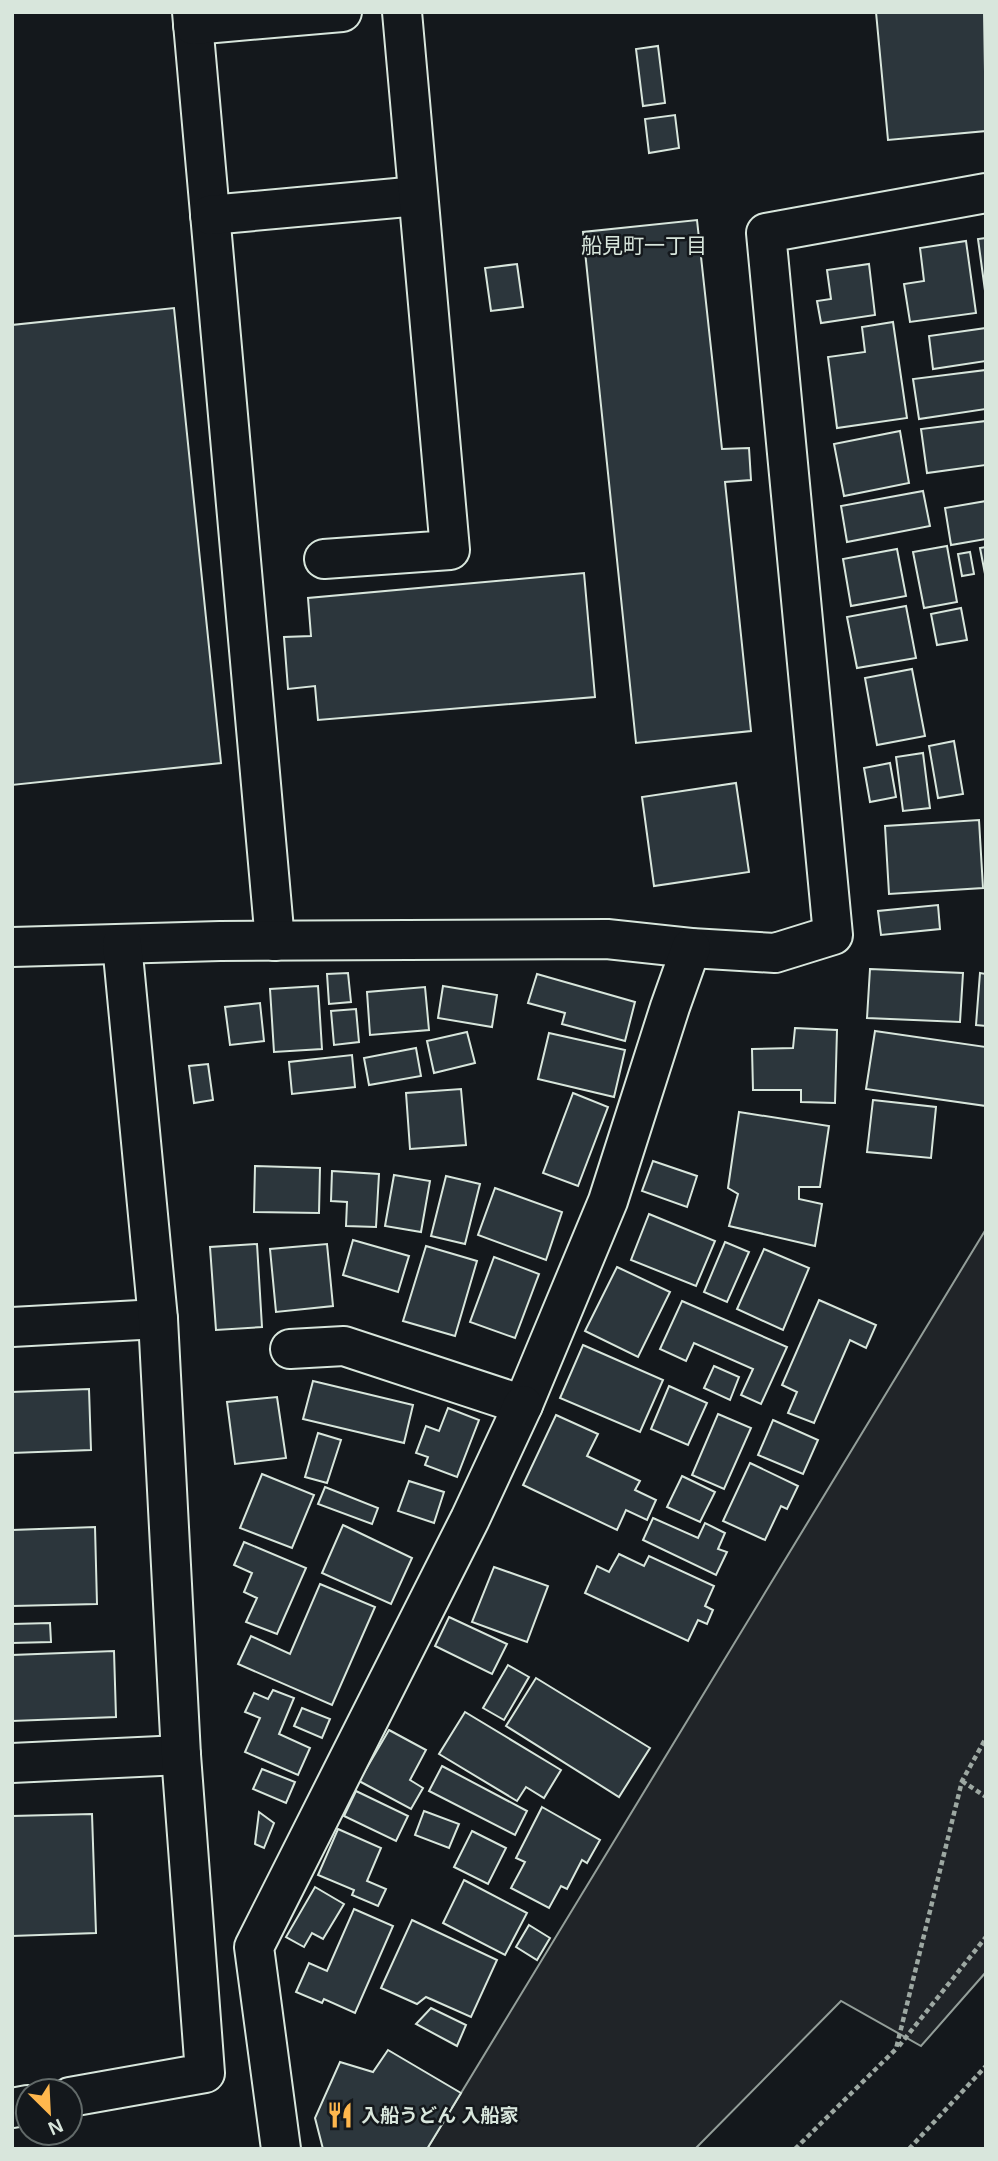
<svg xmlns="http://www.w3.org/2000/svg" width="998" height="2161" font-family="Arial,'Noto Sans JP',sans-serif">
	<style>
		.green { fill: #202428; stroke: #939e99; stroke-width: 2 }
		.building { fill: #2c363c; stroke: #d8e6dc; stroke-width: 2 }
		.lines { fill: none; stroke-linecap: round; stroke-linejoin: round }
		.minor-casing { stroke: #d8e6dc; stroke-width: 42 }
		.path { stroke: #9da8a2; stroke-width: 4.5; stroke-dasharray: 5 3.5; stroke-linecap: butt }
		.minor { stroke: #14181c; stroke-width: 38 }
		.labels { text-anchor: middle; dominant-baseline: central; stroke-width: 5; stroke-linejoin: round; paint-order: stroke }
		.poi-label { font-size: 19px; font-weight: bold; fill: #d8e6dc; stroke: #14181c; text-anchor: start }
		.neighbourhood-label { font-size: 21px; fill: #d8e6dc; stroke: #14181c }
	</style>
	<rect width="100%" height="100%" fill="#14181c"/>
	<path class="green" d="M986,1229V1972L921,2046L841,2001L695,2149H427Z"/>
	<g class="building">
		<path d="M876,12H984L986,131L888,140Z"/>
		<path d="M658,46L665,103L643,106L636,49Z"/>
		<path d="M675,115L679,148L649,153L645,119Z"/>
		<path d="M697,220L722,449L749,448L751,480L725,482L751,731L636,743L583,232Z"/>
		<path d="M986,238V298L978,239Z"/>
		<path d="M966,241L976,313L910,322L904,284L924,281L920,248Z"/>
		<path d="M517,264L523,307L491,311L485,268Z"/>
		<path d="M869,264L875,315L821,323L817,301L831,299L827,270Z"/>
		<path d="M174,308L221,763L12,785V325Z"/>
		<path d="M893,322L907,418L837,428L828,357L865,352L862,327Z"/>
		<path d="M986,328V361L933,369L929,336Z"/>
		<path d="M986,370V409L919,419L913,379Z"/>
		<path d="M986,421V465L927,473L921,429Z"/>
		<path d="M900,431L909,483L844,496L834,444Z"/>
		<path d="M923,491L930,526L847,542L841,506Z"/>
		<path d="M986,501V539L951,545L945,508Z"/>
		<path d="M947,546L957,602L924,608L913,552Z"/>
		<path d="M986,547V579L980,548Z"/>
		<path d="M897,549L906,596L851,606L843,559Z"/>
		<path d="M970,552L974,574L962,576L958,554Z"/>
		<path d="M584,573L595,697L318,720L315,686L288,689L284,637L311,636L308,598Z"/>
		<path d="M906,606L916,658L857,668L847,617Z"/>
		<path d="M961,608L967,640L937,645L931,614Z"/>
		<path d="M912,669L925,736L877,745L865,678Z"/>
		<path d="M954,741L963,794L938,798L929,746Z"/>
		<path d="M923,753L930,808L903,811L896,757Z"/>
		<path d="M890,763L896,797L870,802L864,768Z"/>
		<path d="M736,783L749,872L654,886L642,797Z"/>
		<path d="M979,820L983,888L889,894L885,826Z"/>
		<path d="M938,905L940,929L881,935L878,911Z"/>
		<path d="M870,969L963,973L960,1022L867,1018Z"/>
		<path d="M348,973L351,1002L329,1004L327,974Z"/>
		<path d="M980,973L986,974V1026L976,1025Z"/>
		<path d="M537,974L635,1002L625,1041L562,1024L565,1013L528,1003Z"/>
		<path d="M318,986L322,1049L274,1052L270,989Z"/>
		<path d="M443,986L497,995L492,1027L438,1018Z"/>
		<path d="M425,987L429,1030L370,1035L367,992Z"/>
		<path d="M260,1003L264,1041L230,1045L225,1007Z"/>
		<path d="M356,1009L359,1042L334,1045L331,1011Z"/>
		<path d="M795,1028L837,1030L835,1103L801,1102V1090H753L752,1049L793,1048Z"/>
		<path d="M875,1031L986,1047V1106L866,1089Z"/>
		<path d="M467,1032L475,1063L434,1073L427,1041Z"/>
		<path d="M549,1033L625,1050L614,1097L538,1079Z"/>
		<path d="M416,1048L421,1076L369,1085L364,1058Z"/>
		<path d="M352,1055L355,1087L292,1094L289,1062Z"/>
		<path d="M208,1064L213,1100L194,1103L189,1066Z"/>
		<path d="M461,1089L466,1145L410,1149L406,1093Z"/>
		<path d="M573,1093L608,1107L578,1186L543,1173Z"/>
		<path d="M873,1100L936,1107L931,1158L867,1152Z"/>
		<path d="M739,1112L829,1126L820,1187H799V1199L822,1204L815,1246L729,1226L738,1194L728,1188Z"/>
		<path d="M653,1161L697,1176L687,1207L642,1191Z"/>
		<path d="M255,1166L320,1168L319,1213L254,1212Z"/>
		<path d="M332,1171L379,1174L376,1227L346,1226L347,1202L331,1201Z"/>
		<path d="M394,1175L430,1181L421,1232L385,1226Z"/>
		<path d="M446,1176L480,1184L465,1244L431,1236Z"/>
		<path d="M495,1188L562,1212L546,1260L478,1235Z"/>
		<path d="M649,1214L715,1241L696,1286L631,1260Z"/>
		<path d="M353,1240L409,1256L398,1292L343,1275Z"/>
		<path d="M725,1242L749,1252L727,1302L704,1292Z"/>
		<path d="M257,1244L262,1327L216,1330L210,1247Z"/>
		<path d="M327,1244L333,1306L276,1312L270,1249Z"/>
		<path d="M426,1246L477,1261L455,1336L403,1321Z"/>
		<path d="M764,1249L809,1268L783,1330L737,1309Z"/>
		<path d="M494,1257L539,1274L515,1338L470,1322Z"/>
		<path d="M617,1267L670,1292L638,1357L585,1331Z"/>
		<path d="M819,1300L876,1325L866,1348L850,1340L814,1423L788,1413L797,1392L782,1385Z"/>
		<path d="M682,1301L787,1347L761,1404L741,1395L753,1369L694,1343L686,1361L660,1349Z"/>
		<path d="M583,1345L663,1380L640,1432L560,1398Z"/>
		<path d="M714,1366L739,1377L730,1400L704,1388Z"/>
		<path d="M313,1381L413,1405L404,1443L303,1419Z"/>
		<path d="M669,1386L707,1403L688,1445L651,1429Z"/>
		<path d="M89,1389L91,1450L12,1453V1392Z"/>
		<path d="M277,1397L286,1458L235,1464L227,1402Z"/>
		<path d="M448,1408L479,1420L457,1477L425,1465L428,1457L416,1453L426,1426L439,1431Z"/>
		<path d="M718,1414L751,1428L724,1489L692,1475Z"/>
		<path d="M556,1415L598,1434L587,1456L640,1481L635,1490L656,1500L647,1520L626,1510L617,1530L523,1485Z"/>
		<path d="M773,1420L818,1440L803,1474L758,1455Z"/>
		<path d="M318,1433L341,1440L327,1483L305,1477Z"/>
		<path d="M750,1463L798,1486L787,1509L781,1506L765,1540L723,1521Z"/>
		<path d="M262,1474L314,1495L292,1548L240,1528Z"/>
		<path d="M682,1476L715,1492L700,1522L667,1507Z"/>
		<path d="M409,1481L444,1492L434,1523L398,1511Z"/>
		<path d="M325,1487L378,1508L372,1524L318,1504Z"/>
		<path d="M653,1518L698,1538L705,1523L725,1533L718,1549L727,1552L716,1575L643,1540Z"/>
		<path d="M343,1525L412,1558L391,1604L322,1573Z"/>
		<path d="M95,1527L97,1604L12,1606V1530Z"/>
		<path d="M244,1542L306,1568L277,1634L246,1622L257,1598L244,1592L252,1573L234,1565Z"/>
		<path d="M619,1554L644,1566L649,1556L714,1586L705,1606L713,1610L707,1624L698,1620L688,1641L585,1593L597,1566L609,1572Z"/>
		<path d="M494,1567L548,1586L527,1642L472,1622Z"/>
		<path d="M320,1584L375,1607L332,1705L238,1664L251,1636L290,1654Z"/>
		<path d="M449,1617L507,1644L492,1674L435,1646Z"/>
		<path d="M50,1623L51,1642L12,1643V1624Z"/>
		<path d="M114,1651L116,1717L12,1721V1655Z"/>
		<path d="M508,1665L529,1677L504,1720L483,1708Z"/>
		<path d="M536,1678L650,1748L619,1797L506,1726Z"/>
		<path d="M273,1690L294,1698L279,1734L310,1748L298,1775L245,1752L260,1718L245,1712L254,1693L268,1699Z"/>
		<path d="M302,1708L330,1719L322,1738L294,1726Z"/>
		<path d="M465,1712L561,1770L544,1798L526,1787L517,1801L439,1754Z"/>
		<path d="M389,1730L426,1750L410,1780L423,1788L411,1809L359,1781Z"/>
		<path d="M442,1766L527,1811L515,1835L429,1791Z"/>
		<path d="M262,1769L295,1782L286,1803L253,1789Z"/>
		<path d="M356,1791L408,1816L396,1841L344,1816Z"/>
		<path d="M542,1807L600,1840L587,1863L582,1860L567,1889L561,1886L549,1908L511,1888L525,1862L516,1858Z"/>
		<path d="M424,1811L459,1824L449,1848L415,1835Z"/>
		<path d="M259,1812L274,1823L264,1848L255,1844Z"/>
		<path d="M92,1814L96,1933L12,1936V1816Z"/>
		<path d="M338,1829L381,1848L367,1881L386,1889L378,1906L352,1895L354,1890L318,1875Z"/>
		<path d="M472,1831L506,1848L488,1884L454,1867Z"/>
		<path d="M464,1880L527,1913L505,1955L443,1923Z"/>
		<path d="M315,1887L344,1904L323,1939L312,1933L304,1947L286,1937Z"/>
		<path d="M354,1909L393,1926L355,2013L324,1999L322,2003L296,1992L309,1963L327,1971Z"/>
		<path d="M412,1920L497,1960L471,2017L426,1997L417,2004L381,1988Z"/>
		<path d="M529,1925L550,1938L537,1960L516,1947Z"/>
		<path d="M431,2008L466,2025L457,2046L416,2024Z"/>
		<path d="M388,2050L461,2093L427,2149H323L315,2118L340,2062L373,2072Z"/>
	</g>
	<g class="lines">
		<g class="minor-casing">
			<g id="minor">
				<path d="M192,12L275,941"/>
				<path d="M193,25L342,12"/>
				<path d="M210,215L418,196"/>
				<path d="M324,559L450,550L402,12"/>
				<path d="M12,947L220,941L607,939L691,948L775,953L833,935L766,233L986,193"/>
				<path d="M12,1327L158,1319"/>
				<path d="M290,1349L344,1346L523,1405L608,1201L670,1007L691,948"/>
				<path d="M12,1763L181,1755"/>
				<path d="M70,2097L205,2073L181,1755L158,1319L122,944"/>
				<path d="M12,2108L28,2105"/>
				<path d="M281,2149L254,1947L470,1519L523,1405"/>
			</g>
		</g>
		<g class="path">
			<path d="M962,1781L986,1797"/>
			<path d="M899,2046L986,1937"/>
			<path d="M795,2149L896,2049L962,1781L986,1738"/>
			<path d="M909,2149L986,2066"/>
		</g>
		<use href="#minor" class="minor"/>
	</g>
	<defs>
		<g id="restaurant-bare" transform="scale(2.1)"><path d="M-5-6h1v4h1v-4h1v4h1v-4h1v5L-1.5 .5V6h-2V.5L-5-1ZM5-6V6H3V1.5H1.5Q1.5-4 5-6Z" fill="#ffb74d" stroke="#14181c" stroke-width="2.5" paint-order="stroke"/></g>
	</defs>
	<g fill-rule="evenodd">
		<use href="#restaurant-bare" x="340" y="2115"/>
	</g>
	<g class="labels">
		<g class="poi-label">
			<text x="361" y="2115">入船うどん 入船家</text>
		</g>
		<g class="neighbourhood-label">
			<text x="644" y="245">船見町一丁目</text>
		</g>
	</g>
	<rect width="998" height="2161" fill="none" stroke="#d8e6dc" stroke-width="28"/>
	<g transform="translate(49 2112) rotate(156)"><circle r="33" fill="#14181c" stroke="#626a69" stroke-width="2"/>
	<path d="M0-5L12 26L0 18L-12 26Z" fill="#ffb74d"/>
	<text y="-10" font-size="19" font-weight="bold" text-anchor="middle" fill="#d8e6dc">N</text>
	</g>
</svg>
